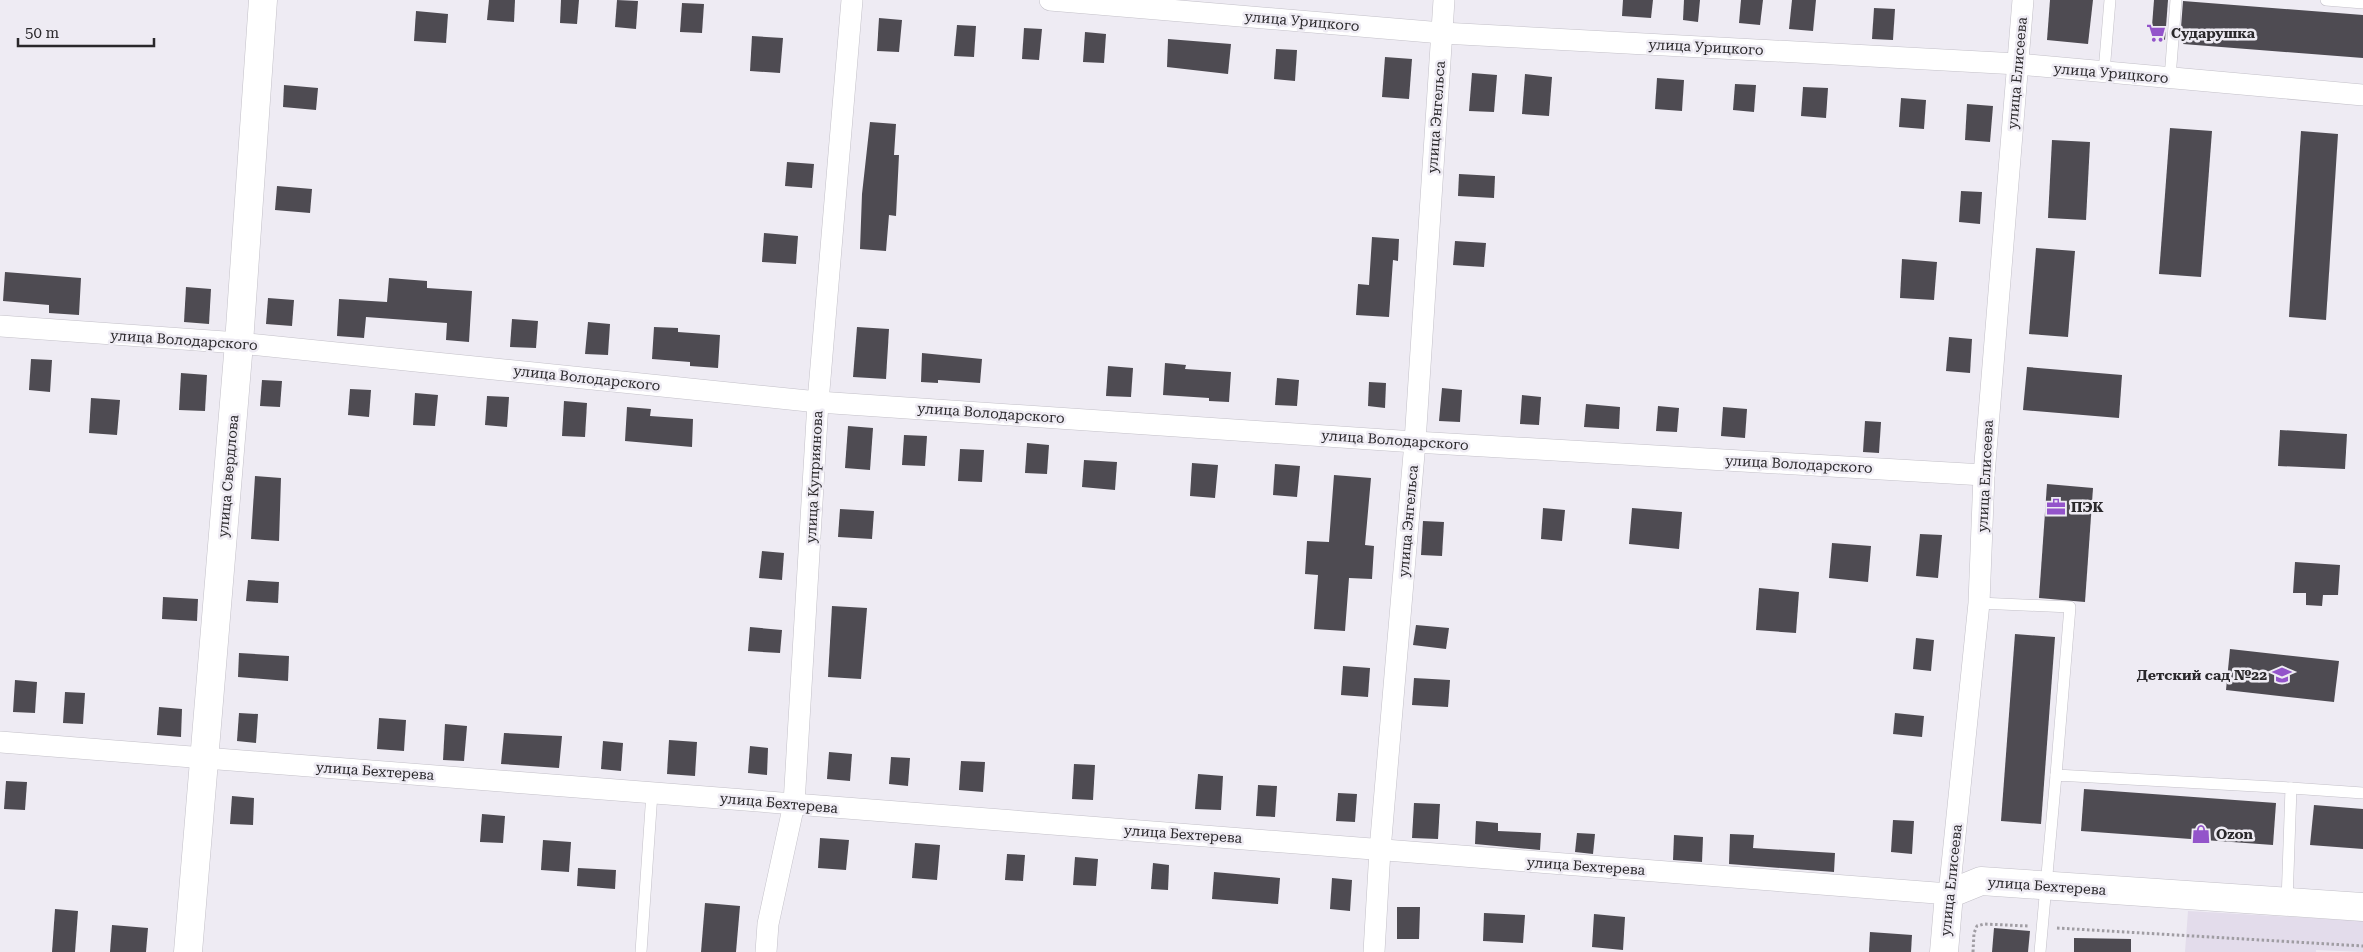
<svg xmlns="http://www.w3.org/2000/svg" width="2363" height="952" font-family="'Roboto Serif',serif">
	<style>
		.built { fill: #e3dceb }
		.building { fill: #4e4b52 }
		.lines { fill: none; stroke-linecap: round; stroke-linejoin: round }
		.service-casing { stroke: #c3c0c8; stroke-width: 12 }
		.minor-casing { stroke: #c3c0c8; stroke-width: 22 }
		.tertiary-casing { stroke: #c3c0c8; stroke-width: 29 }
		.path { stroke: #a09da3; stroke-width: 3; stroke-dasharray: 2.5 2.5; stroke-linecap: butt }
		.service { stroke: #fff; stroke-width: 11 }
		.minor { stroke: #fff; stroke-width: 21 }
		.tertiary { stroke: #fff; stroke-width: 28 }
		.labels { text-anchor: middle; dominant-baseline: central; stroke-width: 5; stroke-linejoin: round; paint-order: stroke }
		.street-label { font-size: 14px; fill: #2a282b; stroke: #eeebf3 }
		.poi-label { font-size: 14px; font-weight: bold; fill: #2a282b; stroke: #eeebf3; text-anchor: start }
	</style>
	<rect width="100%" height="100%" fill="#eeebf3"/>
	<path class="built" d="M2188,911L2363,921V952L2316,950V952H2185Z"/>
	<g class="building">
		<path d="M489,0H515L514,22L487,20Z"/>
		<path d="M561,0H579L577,24L560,23Z"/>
		<path d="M617,0L638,1L636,29L615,27Z"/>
		<path d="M1623,0H1653L1651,18L1622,16Z"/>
		<path d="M1684,0H1700L1698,22L1683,20Z"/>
		<path d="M1741,0H1763L1760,25L1739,23Z"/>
		<path d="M1792,0H1816L1813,31L1789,29Z"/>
		<path d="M2050,0H2093L2088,44L2047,40Z"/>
		<path d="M2154,0H2168L2165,40L2151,39Z"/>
		<path d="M2183,1L2363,15V58L2183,44V42L2180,41Z"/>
		<path d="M682,3L704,4L702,33L680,32Z"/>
		<path d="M1874,8L1895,9L1893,40L1872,39Z"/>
		<path d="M416,11L448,14L446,43L414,41Z"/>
		<path d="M879,18L902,20L899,52L877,51Z"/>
		<path d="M957,25L976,26L974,57L954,56Z"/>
		<path d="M1024,28L1042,29L1039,60L1022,59Z"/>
		<path d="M1085,32L1106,34L1104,63L1083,62Z"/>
		<path d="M752,36L783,38L780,73L750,71Z"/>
		<path d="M1168,39L1231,44L1228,74L1167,67Z"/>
		<path d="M1276,49L1297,50L1295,81L1274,79Z"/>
		<path d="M1385,57L1412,59L1409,99L1382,97Z"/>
		<path d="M1472,73L1497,75L1494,112L1469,111Z"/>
		<path d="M1525,74L1552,77L1549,116L1522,114Z"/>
		<path d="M1657,78L1684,80L1682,111L1655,109Z"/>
		<path d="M1735,84L1756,85L1754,112L1733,110Z"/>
		<path d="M284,85L318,88L316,110L283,107Z"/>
		<path d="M1803,87L1828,88L1826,118L1801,116Z"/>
		<path d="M1901,98L1926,100L1924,129L1899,127Z"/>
		<path d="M1967,104L1993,106L1990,142L1965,140Z"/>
		<path d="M870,122L896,124L894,155H899L896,216L889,215L886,251L860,249L862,194Z"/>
		<path d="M2170,128L2212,131L2201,277L2159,274Z"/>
		<path d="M2301,131L2338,134L2326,320L2289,317Z"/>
		<path d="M2052,140L2090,142L2086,220L2048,218Z"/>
		<path d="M787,162L814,164L812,188L785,186Z"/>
		<path d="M1459,174L1495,176L1494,198L1458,196Z"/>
		<path d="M277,186L312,189L310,213L275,210Z"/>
		<path d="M1961,191L1982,192L1980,224L1959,222Z"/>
		<path d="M764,233L798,236L796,264L762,262Z"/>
		<path d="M1372,237L1399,239L1398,261L1393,260L1389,317L1356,315L1358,284L1369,285Z"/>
		<path d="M1455,241L1486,243L1484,267L1453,265Z"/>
		<path d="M2036,248L2075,251L2068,337L2029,334Z"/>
		<path d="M1902,259L1937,262L1934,300L1900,298Z"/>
		<path d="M5,272L81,278L79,315L49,313V305L3,301Z"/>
		<path d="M389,278L427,281V288L472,291L469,342L446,340L447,323L366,317L364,338L337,336L339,299L387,302Z"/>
		<path d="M186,287L211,289L209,324L184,322Z"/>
		<path d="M268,298L294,300L292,326L266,324Z"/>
		<path d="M512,319L538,321L536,348L510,347Z"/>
		<path d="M588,322L610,324L608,355L585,354Z"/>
		<path d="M654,327L678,328V332L720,335L718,368L690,366V362L652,359Z"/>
		<path d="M857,327L889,329L886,379L853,377Z"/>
		<path d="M1949,337L1972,339L1970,373L1946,371Z"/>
		<path d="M922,353L982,359L980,383L938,380V383L921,382Z"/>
		<path d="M31,359L52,360L50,392L29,390Z"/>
		<path d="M1165,363L1186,365L1185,369L1231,372L1229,402L1209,401V398L1163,395Z"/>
		<path d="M1108,366L1133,368L1131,397L1106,396Z"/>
		<path d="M2027,367L2122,375L2119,418L2023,410Z"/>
		<path d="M181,373L207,375L205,411L179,410Z"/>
		<path d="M1277,378L1299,380L1297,406L1275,405Z"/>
		<path d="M262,380L282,381L280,407L260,406Z"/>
		<path d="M1369,382L1386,383L1385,408L1368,406Z"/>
		<path d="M1442,388L1462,390L1460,422L1439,421Z"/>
		<path d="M350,389L371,390L369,417L348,415Z"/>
		<path d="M415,393L438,395L435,426L413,425Z"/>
		<path d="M1522,395L1541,397L1539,425L1520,424Z"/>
		<path d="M487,396L509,397L507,427L485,425Z"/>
		<path d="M91,398L120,400L117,435L89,433Z"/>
		<path d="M564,401L587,403L585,437L562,436Z"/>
		<path d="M1586,404L1620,407L1619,429L1584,427Z"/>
		<path d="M1658,406L1679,408L1677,432L1656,431Z"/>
		<path d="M627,407L651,409L650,416L693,419L692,447L625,441Z"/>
		<path d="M1723,407L1747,409L1745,438L1721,436Z"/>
		<path d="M1865,421L1881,422L1879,453L1863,452Z"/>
		<path d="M848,426L873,428L870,470L845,468Z"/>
		<path d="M2280,430L2347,434L2345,469L2278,466Z"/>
		<path d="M904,435L927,436L925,466L902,465Z"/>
		<path d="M1027,443L1049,445L1047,474L1025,473Z"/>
		<path d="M960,449L984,450L982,482L958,481Z"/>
		<path d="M1084,460L1117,462L1115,490L1082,487Z"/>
		<path d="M1192,463L1218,465L1215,498L1190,496Z"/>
		<path d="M1275,464L1300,466L1297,497L1273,495Z"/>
		<path d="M1334,475L1371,478L1365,545L1374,546L1372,579L1349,578L1345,631L1314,629L1318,575L1305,574L1307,541L1329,542Z"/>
		<path d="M255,476L281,478L279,541L251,539Z"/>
		<path d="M2047,484L2093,488L2085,602L2039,598Z"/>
		<path d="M1543,508L1565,510L1562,541L1541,539Z"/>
		<path d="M1632,508L1682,512L1679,549L1629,544Z"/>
		<path d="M840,509L874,511L872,539L838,537Z"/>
		<path d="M1423,521L1444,522L1442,556L1421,555Z"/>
		<path d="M1920,534L1942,535L1938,578L1916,576Z"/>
		<path d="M1832,543L1871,546L1868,582L1829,578Z"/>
		<path d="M762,551L784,553L782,580L759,578Z"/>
		<path d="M2295,562L2340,565L2338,595H2323L2322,606L2306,605V593H2293Z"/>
		<path d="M248,580L279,582L278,603L246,601Z"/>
		<path d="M1759,588L1799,592L1796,633L1756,630Z"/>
		<path d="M163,597L198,599L197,621L162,619Z"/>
		<path d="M832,606L867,608L861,679L828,677Z"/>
		<path d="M1416,625L1449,628L1446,649L1413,645Z"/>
		<path d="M750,627L782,630L780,653L748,651Z"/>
		<path d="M2015,634L2055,637L2041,824L2001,821Z"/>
		<path d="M1916,638L1934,640L1931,671L1913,669Z"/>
		<path d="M2230,649L2339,661L2334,702L2226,690Z"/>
		<path d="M239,653L289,656L288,681L238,677Z"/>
		<path d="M1343,666L1370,668L1368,697L1341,695Z"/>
		<path d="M1414,678L1450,680L1448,707L1412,705Z"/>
		<path d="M15,680L37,682L35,713L13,712Z"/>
		<path d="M65,692L85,693L83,724L63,723Z"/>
		<path d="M159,707L182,709L181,737L157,735Z"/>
		<path d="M239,713L258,714L256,743L237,741Z"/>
		<path d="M1895,713L1924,716L1922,737L1893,734Z"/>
		<path d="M379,718L406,720L404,751L377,749Z"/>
		<path d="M445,724L467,726L464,761L443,760Z"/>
		<path d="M504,733L562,736L559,768L501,764Z"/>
		<path d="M669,740L697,742L695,776L667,774Z"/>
		<path d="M603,741L623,743L621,771L601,769Z"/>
		<path d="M750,746L768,748L767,775L748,773Z"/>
		<path d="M829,752L852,754L850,781L827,779Z"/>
		<path d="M891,757L910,758L908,786L889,784Z"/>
		<path d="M961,761L985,762L983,792L959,790Z"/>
		<path d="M1074,764L1095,765L1093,800L1072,799Z"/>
		<path d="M1198,774L1223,776L1221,810L1195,809Z"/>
		<path d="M6,781L27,782L25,810L4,809Z"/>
		<path d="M1258,785L1277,786L1275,817L1256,816Z"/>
		<path d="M2084,789L2276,803L2273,845L2081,831Z"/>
		<path d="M1338,793L1357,794L1355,822L1336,821Z"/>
		<path d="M232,796L254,798L253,825L230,824Z"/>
		<path d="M1414,803L1440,804L1438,839L1412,838Z"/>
		<path d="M2314,805L2363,809V849L2310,845Z"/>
		<path d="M482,814L505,816L503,843L480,842Z"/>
		<path d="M1893,820L1914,821L1912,854L1891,852Z"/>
		<path d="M1476,821L1498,823V831L1541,833L1540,850L1475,844Z"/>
		<path d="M1577,833L1595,834L1593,854L1575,852Z"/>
		<path d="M1730,834L1754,835L1753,848L1835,853L1834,872L1729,864Z"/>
		<path d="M1674,835L1703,837L1702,862L1673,860Z"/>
		<path d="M820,838L849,840L846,870L818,868Z"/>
		<path d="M543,840L571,842L569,872L541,870Z"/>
		<path d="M915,843L940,845L937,880L912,878Z"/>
		<path d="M1007,854L1025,855L1023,881L1005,880Z"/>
		<path d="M1075,857L1098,859L1096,886L1073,885Z"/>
		<path d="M1153,863L1169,865L1168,890L1151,889Z"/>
		<path d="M578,868L616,870L615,889L577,886Z"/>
		<path d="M1214,872L1280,878L1278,904L1212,899Z"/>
		<path d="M1332,878L1352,880L1350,911L1330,909Z"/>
		<path d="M705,903L740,906L736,952H701Z"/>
		<path d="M1397,907H1420L1419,939H1397Z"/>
		<path d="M55,909L78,911L75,952H52Z"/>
		<path d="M1484,913L1525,915L1523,943L1483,941Z"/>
		<path d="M1594,914L1625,917L1623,950L1592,947Z"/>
		<path d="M112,925L148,928L146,952H110Z"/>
		<path d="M1994,928L2030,931L2028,952H1992Z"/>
		<path d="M1870,932L1912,935L1911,952H1869Z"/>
		<path d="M2074,938L2131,939V952H2074Z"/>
	</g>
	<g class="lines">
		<g class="service-casing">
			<g id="service">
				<path d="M2326,0L2363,3"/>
				<path d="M2104,72L2110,0"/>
				<path d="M2170,78L2176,0"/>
				<path d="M1979,603L2070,607L2056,775"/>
				<path d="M2291,788L2363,793"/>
				<path d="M641,952L652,793"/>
				<path d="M2040,952L2056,775L2291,788L2287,902"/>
			</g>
		</g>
		<g class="minor-casing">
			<g id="minor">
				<path d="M1050,0L1442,33L2018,64L2363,95"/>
				<path d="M0,326L239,343L818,402L1415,442L1984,475"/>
				<path d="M0,742L1949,894L1979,603L1984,475L2023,0"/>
				<path d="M766,952L768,924L794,804L818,402L852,0"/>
				<path d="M1374,952L1380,850L1415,442L1444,0"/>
			</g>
		</g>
		<g class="tertiary-casing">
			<g id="tertiary">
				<path d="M188,952L239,343L263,0"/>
				<path d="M1944,952L1949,894L1981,881L2363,907"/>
			</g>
		</g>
		<g class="path">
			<path d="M2057,928L2363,946"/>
			<path d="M1973,952L1974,933L1977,926L1984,924L2028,926"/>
		</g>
		<use href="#service" class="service"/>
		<use href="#minor" class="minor"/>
		<use href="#tertiary" class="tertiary"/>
	</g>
	<defs>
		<g id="supermarket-bare" transform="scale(1.5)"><path d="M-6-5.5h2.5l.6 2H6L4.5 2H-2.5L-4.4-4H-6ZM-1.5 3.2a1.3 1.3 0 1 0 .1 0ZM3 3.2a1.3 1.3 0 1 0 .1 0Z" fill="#9354ca" stroke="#eeebf3" stroke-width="2.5" paint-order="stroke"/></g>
		<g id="office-bare" transform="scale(1.5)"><path d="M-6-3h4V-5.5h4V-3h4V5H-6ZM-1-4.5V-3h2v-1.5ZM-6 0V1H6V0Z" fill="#9354ca" stroke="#eeebf3" stroke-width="2.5" paint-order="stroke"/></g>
		<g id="school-bare" transform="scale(1.5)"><path d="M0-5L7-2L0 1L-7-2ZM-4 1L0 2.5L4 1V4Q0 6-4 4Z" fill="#9354ca" stroke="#eeebf3" stroke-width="2.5" paint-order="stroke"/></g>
		<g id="shop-bare" transform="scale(1.5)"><path d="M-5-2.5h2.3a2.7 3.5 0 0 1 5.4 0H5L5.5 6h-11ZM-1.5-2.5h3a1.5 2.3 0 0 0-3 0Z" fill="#9354ca" stroke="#eeebf3" stroke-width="2.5" paint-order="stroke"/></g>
	</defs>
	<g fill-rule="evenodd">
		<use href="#supermarket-bare" x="2156" y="33"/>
		<use href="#office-bare" x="2056" y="507"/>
		<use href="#school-bare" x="2282" y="675"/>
		<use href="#shop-bare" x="2201" y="834"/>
	</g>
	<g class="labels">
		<g class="street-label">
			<text transform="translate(1302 21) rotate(5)">улица Урицкого</text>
			<text transform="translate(1706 47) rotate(3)">улица Урицкого</text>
			<text transform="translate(2017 73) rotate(-85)">улица Елисеева</text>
			<text transform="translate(2111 73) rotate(5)">улица Урицкого</text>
			<text transform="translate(1436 117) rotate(-86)">улица Энгельса</text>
			<text transform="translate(184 340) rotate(4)">улица Володарского</text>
			<text transform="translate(587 378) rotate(6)">улица Володарского</text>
			<text transform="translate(991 413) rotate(4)">улица Володарского</text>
			<text transform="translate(1395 440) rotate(4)">улица Володарского</text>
			<text transform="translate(1799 464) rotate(3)">улица Володарского</text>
			<text transform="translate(228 476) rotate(-85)">улица Свердлова</text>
			<text transform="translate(1985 476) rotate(-87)">улица Елисеева</text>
			<text transform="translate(814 477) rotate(-87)">улица Куприянова</text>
			<text transform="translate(1408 521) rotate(-85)">улица Энгельса</text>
			<text transform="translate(375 771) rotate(4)">улица Бехтерева</text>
			<text transform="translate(779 803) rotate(5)">улица Бехтерева</text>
			<text transform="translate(1183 834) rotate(4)">улица Бехтерева</text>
			<text transform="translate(1586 866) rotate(4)">улица Бехтерева</text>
			<text transform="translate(1951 880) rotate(-84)">улица Елисеева</text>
			<text transform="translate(2047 886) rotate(4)">улица Бехтерева</text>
		</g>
		<g class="poi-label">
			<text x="2171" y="33">Сударушка</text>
			<text x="2071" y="507">ПЭК</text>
			<text x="2267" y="675" text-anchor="end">Детский сад №22</text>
			<text x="2216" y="834">Ozon</text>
		</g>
	</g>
	<path d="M18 38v8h136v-8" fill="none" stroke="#2a282b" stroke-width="2.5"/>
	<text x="25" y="38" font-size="15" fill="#2a282b" stroke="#eeebf3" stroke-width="4" paint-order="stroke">50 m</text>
</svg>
